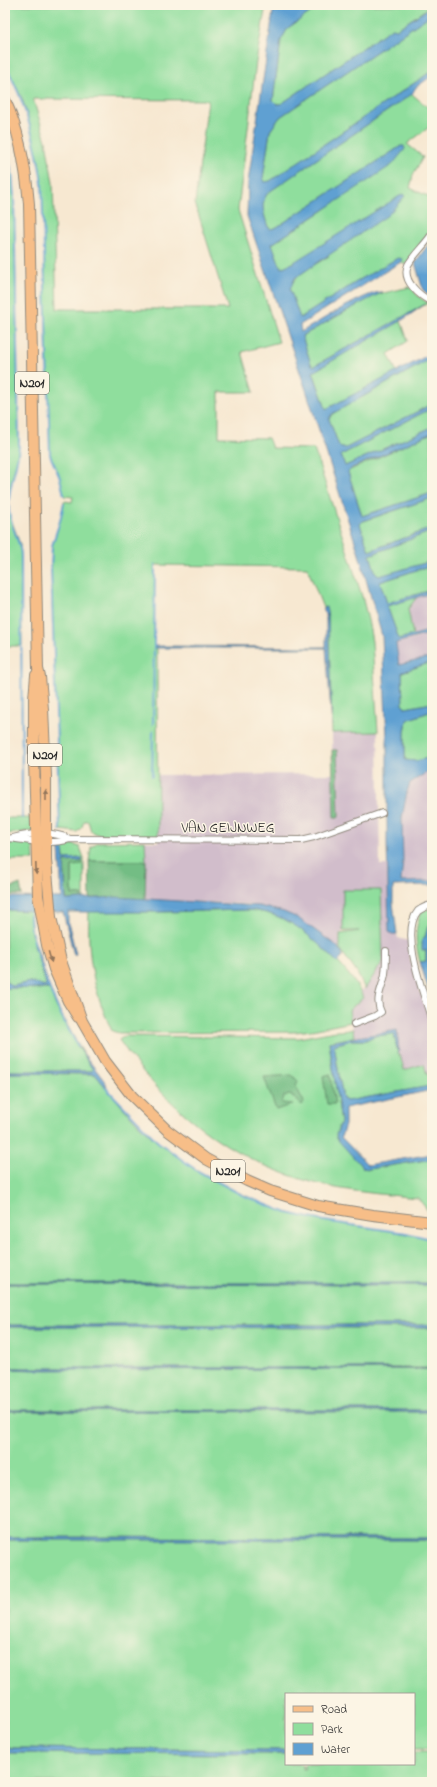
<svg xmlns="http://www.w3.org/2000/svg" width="437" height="1787" font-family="'Indie Flower',sans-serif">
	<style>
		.industrial { fill: #d1bdcb }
		.green { fill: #8fde9d; stroke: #5d8464; fill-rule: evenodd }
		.forest { fill: #73bd84; stroke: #4f7458 }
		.water { fill: #5fa0d2; stroke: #45667e }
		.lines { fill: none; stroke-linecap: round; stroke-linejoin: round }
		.stream { stroke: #5fa0d2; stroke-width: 2 }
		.minor-casing { stroke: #918a7e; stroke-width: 8 }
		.primary-casing { stroke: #918a7e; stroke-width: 12 }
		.minor { stroke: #fff; stroke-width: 6 }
		.primary { stroke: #f7be88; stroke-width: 10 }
		.oneway { fill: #91745a }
		.labels { text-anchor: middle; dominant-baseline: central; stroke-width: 3; stroke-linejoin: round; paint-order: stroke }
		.shield { fill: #fcf5e5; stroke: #6a6863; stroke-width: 1 }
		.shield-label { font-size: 13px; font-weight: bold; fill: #2b2b2b }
		.street-label { font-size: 14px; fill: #2b2b2b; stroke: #fcf5e5 }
	</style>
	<rect width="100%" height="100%" fill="#fcf5e5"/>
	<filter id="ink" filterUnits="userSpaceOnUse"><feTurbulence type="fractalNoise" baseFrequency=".025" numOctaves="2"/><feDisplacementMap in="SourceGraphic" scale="8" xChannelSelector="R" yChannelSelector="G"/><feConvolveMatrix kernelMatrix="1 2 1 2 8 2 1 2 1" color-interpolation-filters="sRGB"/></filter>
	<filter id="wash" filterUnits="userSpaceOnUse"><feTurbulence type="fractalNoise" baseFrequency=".012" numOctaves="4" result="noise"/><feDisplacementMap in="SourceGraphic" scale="16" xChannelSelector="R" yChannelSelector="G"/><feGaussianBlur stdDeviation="0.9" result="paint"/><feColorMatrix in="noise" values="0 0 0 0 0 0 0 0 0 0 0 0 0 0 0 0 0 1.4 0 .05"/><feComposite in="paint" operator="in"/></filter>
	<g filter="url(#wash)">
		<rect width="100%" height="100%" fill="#f7e8d1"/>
		<g class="industrial">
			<path d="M432,593V630L413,635L408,609L409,606L417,597Z"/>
			<path d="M432,633V657L398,665L396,643L414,639Z"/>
			<path d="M378,732L380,865H387L389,931L392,934H397L398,938L409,941L410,959L432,1029V1074L427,1075L424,1065L404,1071L400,1056L398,1054L396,1030L354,1037L349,1010L362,998L361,990L365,989L364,931H343L340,934V949L298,918L266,908L249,904L145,899V841L158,842L157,775L333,774L332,733Z"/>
			<path d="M432,769V881L402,883L403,861L402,818L407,792L410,783Z"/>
		</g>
		<g class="green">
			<path d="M5,5H266L256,62L238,210L279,342L242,352L254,392H219V437L268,438L272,448L314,449L362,596L369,624L372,642L378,732L332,733L328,617L325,607L323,608L307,567L155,565L154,647L157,648L158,837L99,835L91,831L88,821H84L82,827L77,832L60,830L51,568L52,546L60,521L64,501L72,502L73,497L64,496L60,478L50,455L42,183L39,162L28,117L22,98L5,64ZM33,99L208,100L195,203L228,309H57L53,183L46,141Z"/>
			<path d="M321,5H432L397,29L392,28L281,104L274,103L273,101L281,40L288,28Z"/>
			<path d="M432,14V71L270,181L265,182L263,178L270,131L280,117Z"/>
			<path d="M412,94L432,111V125L407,144L423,157L413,175L410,188L432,198V230L405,265L401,262V259H396L361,279L300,318C297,310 290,298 290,289C290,277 320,262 329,256L294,262L281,268L272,244L324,210L401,146L277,227L271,229L268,227C264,215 259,202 269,192Z"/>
			<path d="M5,146L12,173L14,197L19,445L18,455L8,494L9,513L20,544L21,555L22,646H5Z"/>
			<path d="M410,287L419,297L428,303L314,366L311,364L302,336L375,295Z"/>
			<path d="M401,321L408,341L388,354L397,372L326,409L313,371Z"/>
			<path d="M432,358V404L346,448H341L339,446L329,419L332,414Z"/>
			<path d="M432,408V427L345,466L341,455Z"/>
			<path d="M432,433V493L362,516L348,472V471Z"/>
			<path d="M432,498V528L369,551L360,524L361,522Z"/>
			<path d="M432,531V561L379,577L376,574L370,555Z"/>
			<path d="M432,565V590L387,603L380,582Z"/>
			<path d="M417,597L408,609L413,635L399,639L387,606Z"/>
			<path d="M432,662V703L406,708L403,706L402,672Z"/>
			<path d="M432,711V757L416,761L405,760V732L407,720Z"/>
			<path d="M5,818H33V831L5,834Z"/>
			<path d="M5,841L33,845L34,860H5Z"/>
			<path d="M145,841L146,861H89L91,847L98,842Z"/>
			<path d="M72,844L80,847L84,858V899H82V895H72V866L82,858L64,859L63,847Z"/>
			<path d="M343,890H381L383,961L365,989L357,973L340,949V934L359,931H343Z"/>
			<path d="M431,909L432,926H428L425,937L426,961L420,962C415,944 414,927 422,910Z"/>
			<path d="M5,910H30L31,934L36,945H34L46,985L44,986L30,982L13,986L6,982Z"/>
			<path d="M248,910C263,911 279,916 292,923C311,933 358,978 363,998L349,1010L351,1022L312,1030L295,1032L119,1033L112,1031C93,990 87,956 89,911L160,912Z"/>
			<path d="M5,988L50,989L55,1004L93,1070L92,1071H5Z"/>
			<path d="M353,1029L354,1037L329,1042L341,1122L336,1135L363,1168L369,1169L432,1159V1216L418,1198C391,1195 363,1193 336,1188C244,1170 171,1116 119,1040L125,1036L299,1038C309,1036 320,1034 330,1032C338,1030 344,1032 353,1029Z"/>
			<path d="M394,1034L398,1054L400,1055L404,1070L424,1064L427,1075L432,1074V1086L347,1101L343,1099L334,1045L351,1040H366L374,1036Z"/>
			<path d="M5,1073L95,1074C114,1097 135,1124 159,1143C190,1168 226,1188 263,1203C272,1206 280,1211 289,1213C336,1226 385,1228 432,1239V1283H5Z"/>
			<path d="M5,1284L432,1285V1325H5Z"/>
			<path d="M5,1327L432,1328V1368H5Z"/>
			<rect x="5" y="1369" width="427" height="41"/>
			<path d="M5,1411L432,1412V1538L5,1537Z"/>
			<path d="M184,1539L432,1540V1749H414V1694H286V1750L5,1748V1540Z"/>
			<path d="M414,1752H432V1782H5V1753L286,1754V1764H303V1769H305V1764H414Z"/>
		</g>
		<g class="forest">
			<path d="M332,750H337L339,817H334Z"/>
			<path d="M82,861V865L72,866V895H82V899L66,900L64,862Z"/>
			<path d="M89,861H146L145,899L90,898Z"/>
			<path d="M20,884L22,895H5V890Z"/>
			<path d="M330,1074L335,1104H327L323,1076Z"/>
			<path d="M292,1075L298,1081L296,1087L304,1102L302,1105L291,1095L284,1096L282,1103L293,1104L276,1110L264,1077Z"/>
		</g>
		<g class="water">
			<path d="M274,5H321L288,28L281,40L273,100L277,104H281L392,28L397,29L432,6V14L280,117L270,131L263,178L265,182L270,181L432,71V76L416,87L412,94L269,192C259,202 264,215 268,227L271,229L277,227L401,146H404L405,149L392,165L272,244L281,268L294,262L403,194L405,196L388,215L295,278L290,289L300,318L361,279L396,259L399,258L402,259L401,262L391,268L300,325L301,332C317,323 368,290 383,292L350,309L302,336L311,364L314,366L424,305L401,321L313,372L326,409L432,353V358L332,414L329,419L339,446L341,448H346L432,404V408L341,455L345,466L432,427V433L352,468L348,472L362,516L432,493V498L363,521L360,524L369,551L432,528V531L370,555L376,574L379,576L432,561V565L380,582L387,603L432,590V593L387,606L399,639L432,630V633L396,643L399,665L432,657V662L402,672L403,706L406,708L432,703V711L407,720L405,732V760L416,761L432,757V769L410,783L407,792L402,818L403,861L401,882L432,881V885L393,886V903L397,934H392L389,932L387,842V739L382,636L358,551L308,396L247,216L248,182Z"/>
			<path d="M432,239V298L423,290L415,263Z"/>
			<path d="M326,607L328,617L332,725L326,648H154L155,646L326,647V617L323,608Z"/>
			<path d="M63,847L64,859L82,858V861L64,862L66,900L116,897L259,906L284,912L298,918L337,946L343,955L338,963C310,936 289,913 248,910L160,912H68V922L76,954L74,955L63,912L5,910V897L62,898L59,849Z"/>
			<path d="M428,926H432V1002L420,962L426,961V950H422V940L425,937Z"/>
			<path d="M34,945H36L50,989L5,988V979L6,982L13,986L30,982L44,986L46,985Z"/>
			<path d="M397,1030L399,1051L398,1054L394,1034L374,1036L366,1040H351L334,1045L343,1099L347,1101L430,1086H432V1090L345,1108V1125L341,1137L368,1165L432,1154V1159L369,1169L363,1168L337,1139L336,1135L341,1122L329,1042Z"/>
			<path d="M77,1045L106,1083L107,1089L95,1074L5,1073V1071H92L93,1070Z"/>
			<path d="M5,1283H432V1285L5,1284Z"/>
			<path d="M5,1325H432V1328L5,1327Z"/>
			<path d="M5,1368H380L432,1369L33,1370L5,1369Z"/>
			<path d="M5,1410H432V1412L5,1411Z"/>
			<path d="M5,1537L432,1538V1540H5Z"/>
			<path d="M5,1748L286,1750V1754L5,1753Z"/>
		</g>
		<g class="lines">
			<g class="stream">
				<path d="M5,64C25,102 36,140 42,183L50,455L60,478L64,495"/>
				<path d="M5,146L12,173L14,197L19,445C18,468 7,488 9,511C10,526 20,540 21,555L22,818"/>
				<path d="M153,724L155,564"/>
				<path d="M152,776L153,731"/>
				<path d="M60,830L51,568L52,546L60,521L64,503"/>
				<path d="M30,910C30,917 30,927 32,934C42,974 57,1012 78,1046"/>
				<path d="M105,1087L158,1142L196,1170L242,1195L287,1213L324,1221L406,1233L431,1239"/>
			</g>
		</g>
	</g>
	<g filter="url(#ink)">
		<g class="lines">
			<g class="minor-casing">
				<g id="minor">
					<path d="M432,234C425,245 414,254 408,265C401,281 420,296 432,302"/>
					<path d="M5,838C26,839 49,846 70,839L301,840L314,837L382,813"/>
					<path d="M13,838C30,833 53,831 70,839"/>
					<path d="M432,905C427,906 422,908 418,911C399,933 425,997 432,1021"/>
					<path d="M354,1024L375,1016L381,1012C374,999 383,987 385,974C386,966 386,958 386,951"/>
				</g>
			</g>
			<g class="primary-casing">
				<g id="primary">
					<path d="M5,100C20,132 26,169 29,204L38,669L40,677L43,709L46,776V860L51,917L61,961L82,1021L105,1061L132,1096L167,1130L206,1159L247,1181L270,1191L318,1206L373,1215L432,1222"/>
					<path d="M36,675L34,699V760L38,896L47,945L54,969L68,1001L78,1017"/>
				</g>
			</g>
			<use href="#minor" class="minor"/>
			<use href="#primary" class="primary"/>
		</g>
		<defs><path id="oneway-solid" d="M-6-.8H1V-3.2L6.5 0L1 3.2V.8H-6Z"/></defs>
		<g class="oneway">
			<use href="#oneway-solid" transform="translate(46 795) rotate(-90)"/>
			<use href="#oneway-solid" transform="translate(36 869) rotate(88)"/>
			<use href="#oneway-solid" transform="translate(50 957) rotate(74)"/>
		</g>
	</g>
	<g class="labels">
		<g class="shield">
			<rect x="15" y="372" width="34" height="22" rx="3"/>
			<rect x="28" y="744" width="34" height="22" rx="3"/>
			<rect x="211" y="1160" width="34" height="22" rx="3"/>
		</g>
		<g class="shield-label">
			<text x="32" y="383">N201</text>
			<text x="45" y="755">N201</text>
			<text x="228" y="1171">N201</text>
		</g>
		<g class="street-label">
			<text x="228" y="828">VAN GEIJNWEG</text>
		</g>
	</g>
	<rect width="437" height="1787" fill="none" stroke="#fcf5e5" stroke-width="20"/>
	<rect x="285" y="1693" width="130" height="72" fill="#fcf5e5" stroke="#a8a49b"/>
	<rect x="293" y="1706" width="20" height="6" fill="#f7be88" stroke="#a8a49b"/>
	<text x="321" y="1713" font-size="12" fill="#2b2b2b">Road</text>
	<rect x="293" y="1723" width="20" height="12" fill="#8fde9d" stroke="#a8a49b"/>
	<text x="321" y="1733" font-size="12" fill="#2b2b2b">Park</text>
	<rect x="293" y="1743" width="20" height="12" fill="#5fa0d2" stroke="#a8a49b"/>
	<text x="321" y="1753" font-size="12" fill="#2b2b2b">Water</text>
</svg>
